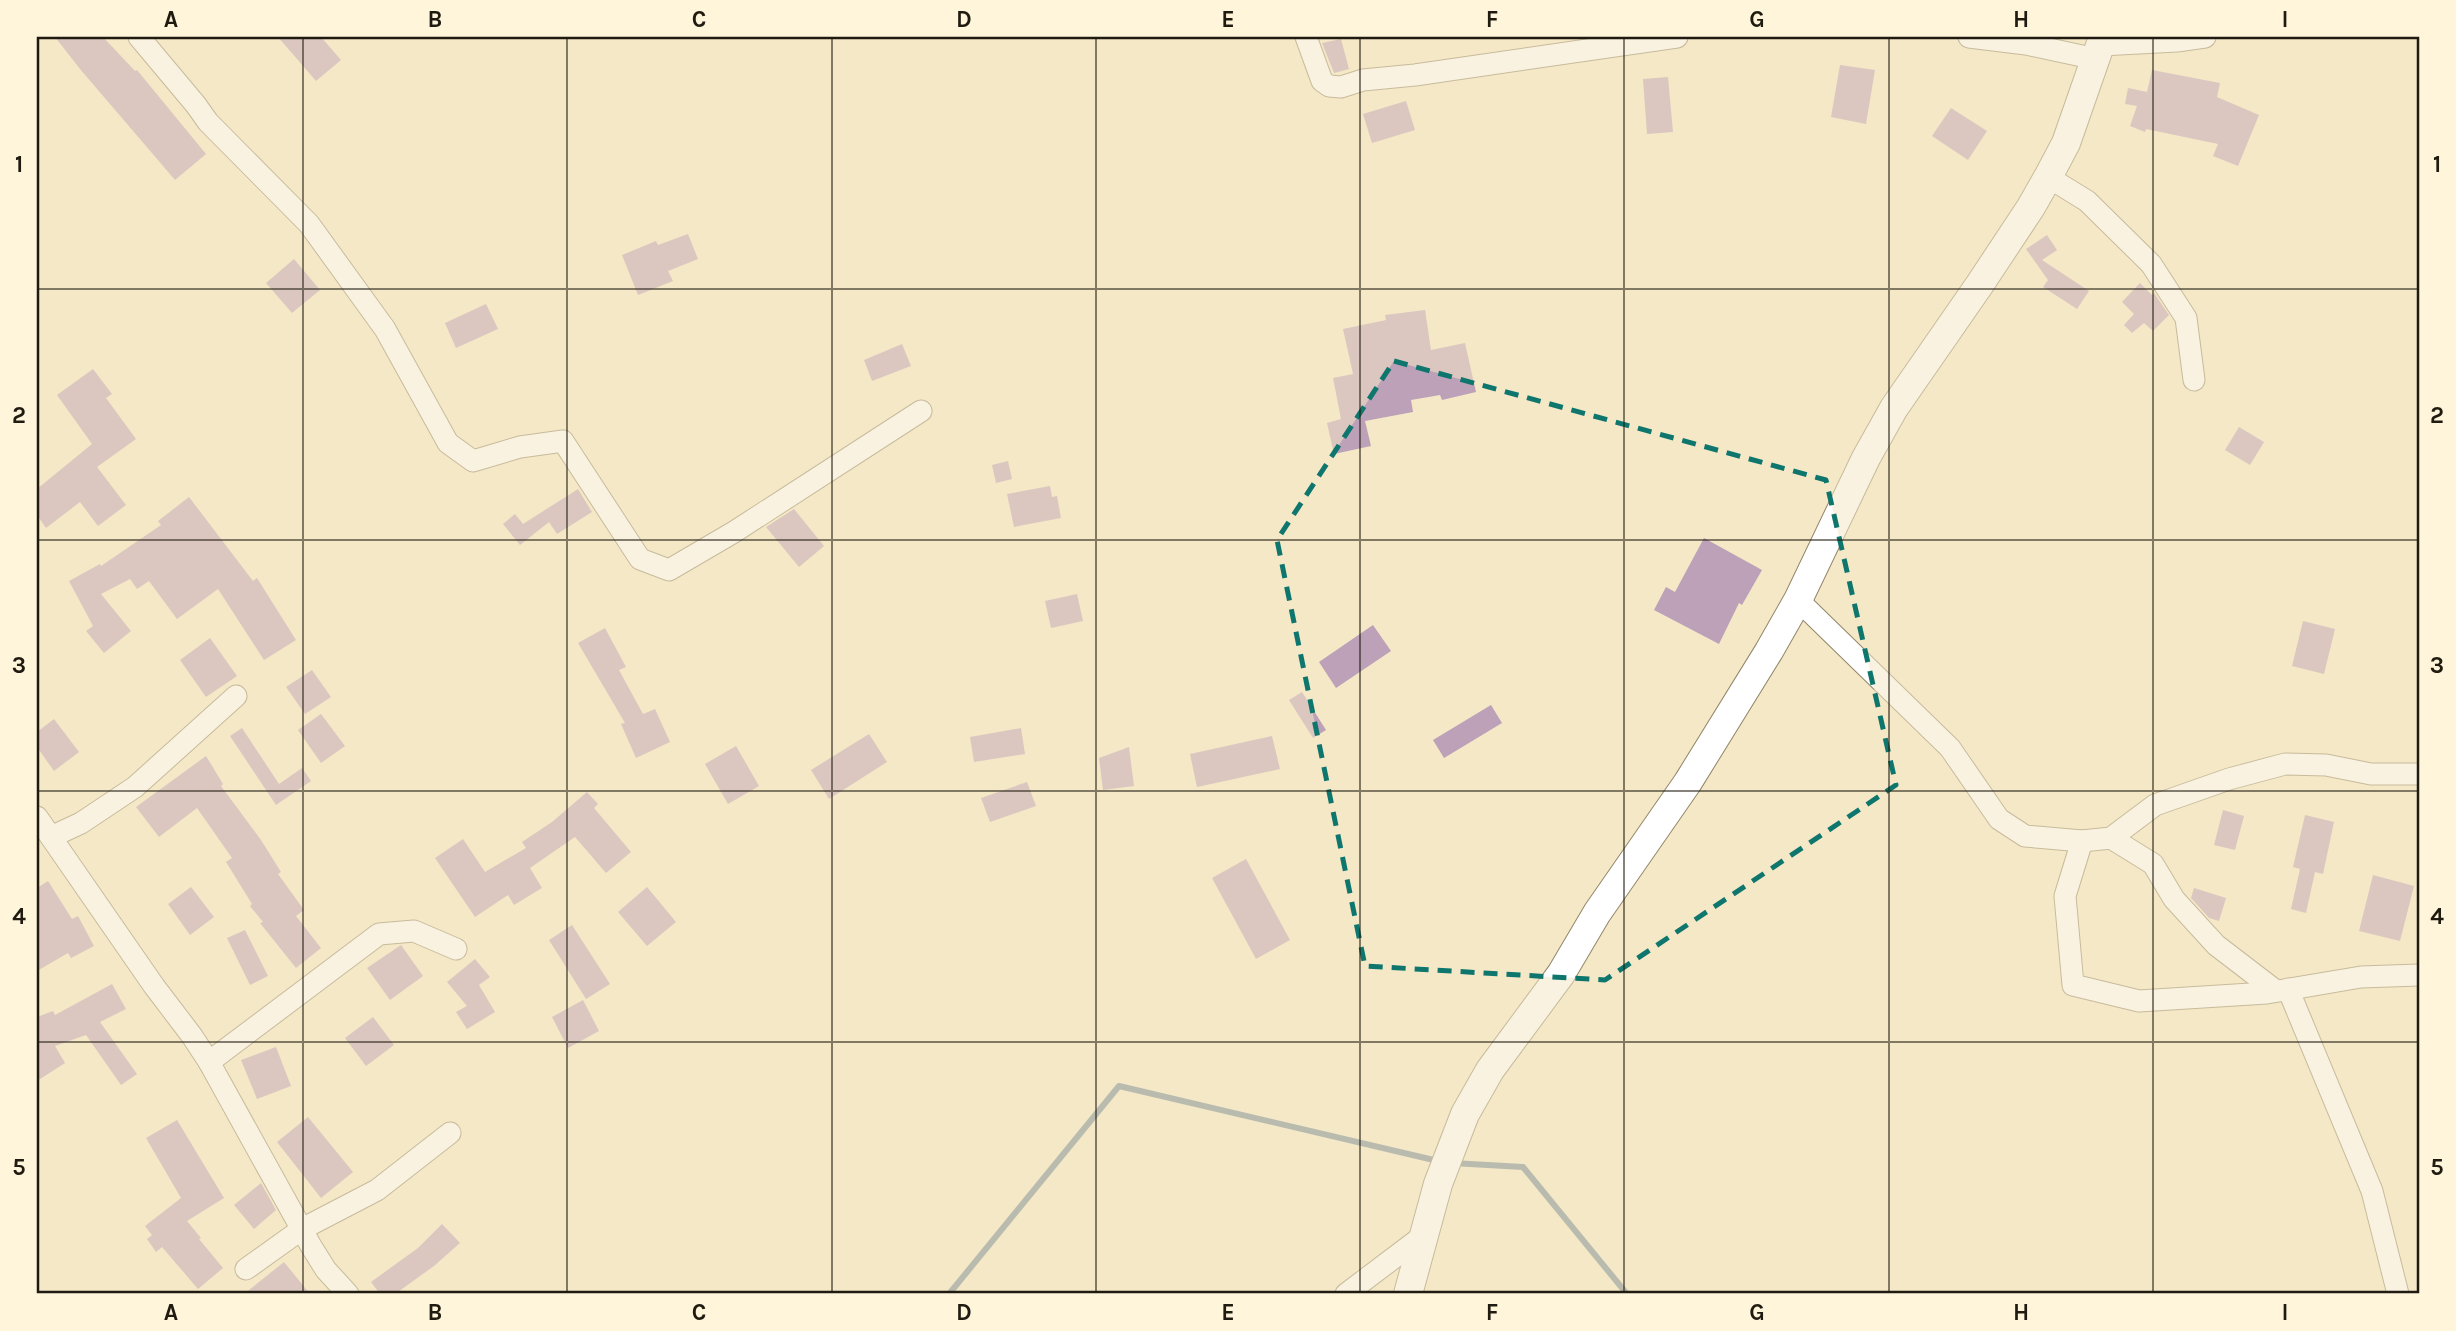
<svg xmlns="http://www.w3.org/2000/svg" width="2456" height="1331" font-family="Karla,sans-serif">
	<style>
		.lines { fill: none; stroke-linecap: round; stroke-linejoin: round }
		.stream { stroke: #718692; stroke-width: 6 }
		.building { fill: #bca1b8 }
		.minor-casing { stroke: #918668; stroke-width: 23 }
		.tertiary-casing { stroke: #918668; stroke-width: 30 }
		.minor { stroke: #fff; stroke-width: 21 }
		.tertiary { stroke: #fff; stroke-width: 28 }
		.marked { fill: none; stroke: #0f766e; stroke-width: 5; stroke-dasharray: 14 9; stroke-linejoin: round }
		.grid { fill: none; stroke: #201b10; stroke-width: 2; stroke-opacity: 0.55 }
		.neatline { fill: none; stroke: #201b10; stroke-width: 2.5 }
		.grid-label { font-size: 23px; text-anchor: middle; font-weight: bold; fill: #201b10 }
	</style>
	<rect width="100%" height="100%" fill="#f4e8c7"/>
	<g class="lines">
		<g class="stream">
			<path d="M1452,1163L1523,1167L1627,1294"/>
			<path d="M949,1294L1119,1086L1438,1161"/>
		</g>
	</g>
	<g class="building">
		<path d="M55,37H103L135,71L137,70L206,154L175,180L80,69Z"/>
		<path d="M278,37H321L341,60L316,81Z"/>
		<path d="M1341,39L1349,69L1334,73L1322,43Z"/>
		<path d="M1840,65L1875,70L1866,124L1831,117Z"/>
		<path d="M2152,70L2220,83L2217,97L2259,115L2238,166L2213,156L2218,144L2146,129L2145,132L2130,126L2137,106L2125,104L2128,88L2147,92Z"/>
		<path d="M1668,77L1673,132L1647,134L1643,79Z"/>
		<path d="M1406,101L1415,130L1372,143L1363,114Z"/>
		<path d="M1951,108L1987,131L1968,160L1932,136Z"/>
		<path d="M688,234L698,259L668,271L673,281L638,295L622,255L656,241L658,245Z"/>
		<path d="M2047,235L2057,250L2042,260L2089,291L2077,309L2043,287L2048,280L2026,249Z"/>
		<path d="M294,259L320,290L292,313L266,283Z"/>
		<path d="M2140,283L2152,295L2154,293L2169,315L2153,331L2144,323L2132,333L2124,325L2134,314L2122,302Z"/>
		<path d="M486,304L498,329L456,348L445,323Z"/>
		<path d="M1425,310L1431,350L1465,343L1476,392L1442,400L1440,395L1411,400L1413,412L1365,421L1371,446L1334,454L1327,423L1341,419L1333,378L1353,374L1343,329L1386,320L1385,315Z"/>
		<path d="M902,344L911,366L872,381L864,360Z"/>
		<path d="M93,369L112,394L106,398L136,439L97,467L126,505L98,526L80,502L46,528L37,515V489L92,444L57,395Z"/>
		<path d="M2239,427L2264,442L2250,465L2225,450Z"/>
		<path d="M1008,461L1012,479L996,483L992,465Z"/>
		<path d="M1050,486L1052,497L1057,496L1061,518L1014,527L1007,494Z"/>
		<path d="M578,489L592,512L557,534L549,522L520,545L503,524L515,514L523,524Z"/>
		<path d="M189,497L253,581L257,578L296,640L264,660L218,589L177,619L149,581L137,589L130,579L101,594L131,631L104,653L86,631L93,626L69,581L100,564L101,566L161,525L158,521Z"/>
		<path d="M794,509L824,546L799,567L766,527Z"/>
		<path d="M1704,538L1762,570L1742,605L1739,603L1719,644L1654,610L1666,587L1675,592Z"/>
		<path d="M1077,594L1083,621L1051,628L1045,601Z"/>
		<path d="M2303,621L2335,629L2324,674L2292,666Z"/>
		<path d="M1373,625L1391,651L1336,688L1319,662Z"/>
		<path d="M605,628L626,667L619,670L643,714L655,709L670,742L636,758L621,724L625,723L578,643Z"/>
		<path d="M210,638L237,676L206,697L180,660Z"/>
		<path d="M312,670L331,697L305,714L286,687Z"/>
		<path d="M1302,692L1326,730L1313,738L1289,700Z"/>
		<path d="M1491,705L1502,723L1444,758L1433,740Z"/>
		<path d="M321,714L345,746L321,763L298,730Z"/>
		<path d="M54,719L79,752L54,771L37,747V732Z"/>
		<path d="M242,728L279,784L302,768L311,781L276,805L230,736Z"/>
		<path d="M1021,728L1025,754L974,762L970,737Z"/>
		<path d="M869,734L887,762L829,799L811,770Z"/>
		<path d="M1272,736L1280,769L1197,787L1190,754Z"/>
		<path d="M736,746L759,786L728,804L705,764Z"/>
		<path d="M1129,747L1134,786L1103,790L1099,758Z"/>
		<path d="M206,756L223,784L221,786L261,840L281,872L278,874L304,910L296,916L321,948L296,968L260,923L263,922L250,906L252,904L226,862L232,858L197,808L159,837L136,807Z"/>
		<path d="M1027,782L1036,806L990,822L981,798Z"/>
		<path d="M587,792L598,804L594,808L631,852L606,873L575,837L530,868L542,888L514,905L508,895L475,917L435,858L463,839L485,872L526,848L522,842L552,822Z"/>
		<path d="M2223,810L2244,816L2235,850L2214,845Z"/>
		<path d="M2305,815L2334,822L2323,874L2315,872L2306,913L2291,909L2300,869L2293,867Z"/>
		<path d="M1246,859L1290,940L1256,959L1212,878Z"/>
		<path d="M2373,875L2414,886L2400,941L2359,931Z"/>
		<path d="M48,881L72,919L78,916L94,946L71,958L68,953L37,971V888Z"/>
		<path d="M191,887L214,917L190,935L168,904Z"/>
		<path d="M647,887L676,922L647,946L618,912Z"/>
		<path d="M2194,888L2226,898L2219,921L2209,918L2191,898Z"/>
		<path d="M572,925L610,984L586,999L549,940Z"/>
		<path d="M245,930L268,976L250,985L227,938Z"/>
		<path d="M401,945L423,976L390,1000L367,968Z"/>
		<path d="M475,959L490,977L479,985L495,1012L467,1029L456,1012L467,1006L447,982Z"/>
		<path d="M112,984L126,1009L100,1022L137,1074L121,1085L86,1035L55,1046L65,1063L37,1081V1017L53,1011L55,1015Z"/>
		<path d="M583,1000L599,1031L568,1048L552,1017Z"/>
		<path d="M373,1017L394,1045L366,1066L345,1038Z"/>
		<path d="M276,1047L291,1086L257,1099L241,1060Z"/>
		<path d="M308,1117L353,1172L321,1198L277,1142Z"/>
		<path d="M177,1120L224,1198L187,1221L201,1238L199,1239L223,1268L198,1289L162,1247L156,1252L147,1239L152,1235L145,1226L181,1198L146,1138Z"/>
		<path d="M261,1183L276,1210L254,1229L234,1205Z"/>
		<path d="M442,1224L460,1243L434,1266L395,1294H380L371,1282L418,1248Z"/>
		<path d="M284,1262L310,1294H244Z"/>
	</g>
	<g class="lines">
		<g class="minor-casing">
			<g id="minor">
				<path d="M139,37L196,105L208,122L309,224L385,329L448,443L473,461L520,447L563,441L640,559L669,570L734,532L921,411"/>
				<path d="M1306,37L1322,81L1329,86L1341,87L1363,80L1415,75L1677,37"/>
				<path d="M1969,37L2026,44L2096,59"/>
				<path d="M2101,45L2177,41L2205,37"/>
				<path d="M2048,177L2087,201L2151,264L2186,318L2194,380"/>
				<path d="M1798,600L1950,748L1999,819L2025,836L2082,841L2111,838L2155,805L2229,779L2285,764L2326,765L2371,774H2419"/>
				<path d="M37,817L154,986L192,1036L209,1062L311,1246L326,1270L348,1294"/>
				<path d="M51,837L81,823L135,787L236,696"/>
				<path d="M2111,838L2153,864L2174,899L2216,945L2276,991"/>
				<path d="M2082,841L2065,896L2073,985L2139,1001L2267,993L2361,977L2419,975"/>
				<path d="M2288,989L2372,1191L2398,1294"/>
				<path d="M209,1062L379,934L414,931L456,949"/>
				<path d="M246,1269L302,1229L377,1190L450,1133"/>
				<path d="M1346,1294L1424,1235"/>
			</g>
		</g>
		<g class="tertiary-casing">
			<path id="tertiary" d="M1408,1294L1438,1184L1465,1114L1490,1070L1561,974L1597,913L1688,782L1769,651L1798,600L1866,458L1894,408L1980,284L2031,207L2048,177L2066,143L2103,37"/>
		</g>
		<use href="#minor" class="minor"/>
		<use href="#tertiary" class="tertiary"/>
	</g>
	<path d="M0 0H2456V1331H0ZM1394,361L1826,480L1896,785L1605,980L1365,966L1277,540Z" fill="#f4e8c7" fill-opacity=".55" fill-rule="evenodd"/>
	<path class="marked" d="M1394,361L1826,480L1896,785L1605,980L1365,966L1277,540Z"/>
	<path class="grid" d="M303,37V1294M567,37V1294M832,37V1294M1096,37V1294M1360,37V1294M1624,37V1294M1889,37V1294M2153,37V1294M37,289H2419M37,540H2419M37,791H2419M37,1042H2419"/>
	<rect width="2456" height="1331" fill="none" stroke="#fff5db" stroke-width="77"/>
	<rect x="38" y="38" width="2380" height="1254" class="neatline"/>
	<g class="grid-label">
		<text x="171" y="27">A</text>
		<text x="435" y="27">B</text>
		<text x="699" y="27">C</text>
		<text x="964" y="27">D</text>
		<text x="1228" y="27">E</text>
		<text x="1492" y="27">F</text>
		<text x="1757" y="27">G</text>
		<text x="2021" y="27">H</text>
		<text x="2285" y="27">I</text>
		<text x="19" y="172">1</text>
		<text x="2437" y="172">1</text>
		<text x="19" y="423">2</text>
		<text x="2437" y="423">2</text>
		<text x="19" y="673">3</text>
		<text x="2437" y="673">3</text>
		<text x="19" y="924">4</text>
		<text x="2437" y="924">4</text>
		<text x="19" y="1175">5</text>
		<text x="2437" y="1175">5</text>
		<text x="171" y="1320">A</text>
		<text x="435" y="1320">B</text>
		<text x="699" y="1320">C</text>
		<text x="964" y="1320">D</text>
		<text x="1228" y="1320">E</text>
		<text x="1492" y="1320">F</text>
		<text x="1757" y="1320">G</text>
		<text x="2021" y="1320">H</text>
		<text x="2285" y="1320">I</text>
	</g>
</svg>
